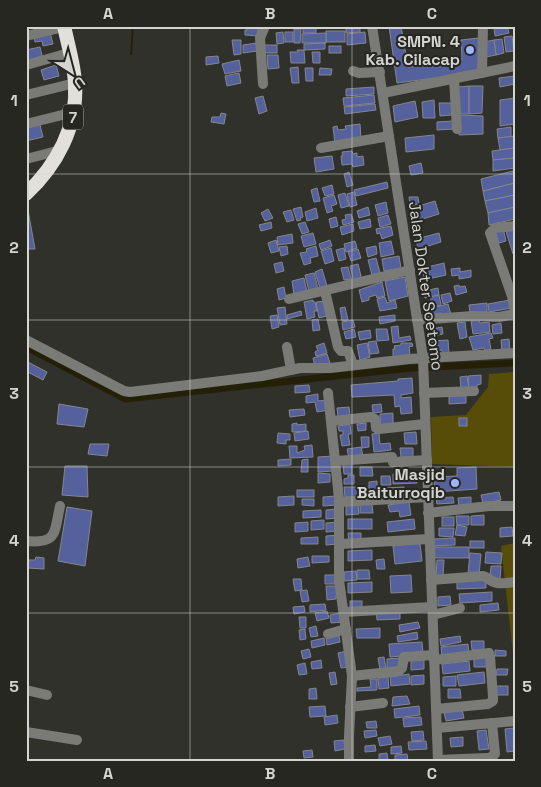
<svg xmlns="http://www.w3.org/2000/svg" width="541" height="787" font-family="'Space Grotesk',sans-serif">
	<style>
		.green { fill: #584c09 }
		.lines { fill: none; stroke-linecap: round; stroke-linejoin: round }
		.stream { stroke: #242008; stroke-width: 2 }
		.canal { stroke: #242008; stroke-width: 7 }
		.building { fill: #54619d; stroke: #85868c }
		.minor { stroke: #7a7a77; stroke-width: 10 }
		.highway { stroke: #e1e0da; stroke-width: 14 }
		.grid { fill: none; stroke: #d4d4d1; stroke-width: 1; stroke-opacity: 0.55 }
		.poi-dot { fill: #a1b3fd; stroke: #272722; stroke-width: 2 }
		.labels { text-anchor: middle; dominant-baseline: central; stroke-width: 4; stroke-linejoin: round; paint-order: stroke }
		.shield { fill: #272722; stroke: #a0a09c; stroke-width: 1 }
		.shield-label { font-size: 15px; font-weight: bold; fill: #d4d4d1 }
		.poi-label { font-size: 16px; font-weight: bold; fill: #d4d4d1; stroke: #272722; text-anchor: end }
		.street-label { font-size: 16px; fill: #d4d4d1; stroke: #272722 }
		.neatline { fill: none; stroke: #d4d4d1; stroke-width: 2 }
		.grid-label { font-size: 16px; text-anchor: middle; font-weight: bold; fill: #d4d4d1 }
	</style>
	<rect width="100%" height="100%" fill="#31312c"/>
	<g class="green">
		<path d="M515,372V467L432,464L431,417L466,415L488,387L489,374Z"/>
		<path d="M515,543V671L501,546Z"/>
	</g>
	<g class="lines">
		<path class="stream" d="M131,54L133,26"/>
		<path class="canal" d="M26,347L125,399L411,368L515,363"/>
	</g>
	<g class="building">
		<path d="M247,26H258V36L245,35V30H247Z"/>
		<rect x="303" y="26" width="13" height="7"/>
		<path d="M346,26H360V32L346,33Z"/>
		<path d="M389,26H401L408,67L462,59L461,40L479,38L481,72L397,83Z"/>
		<path d="M496,26H507L509,33L495,36L494,29L496,28Z"/>
		<path d="M294,29H301L300,43H294Z"/>
		<rect x="326" y="31" width="19" height="11"/>
		<path d="M50,32L53,44L43,46L42,41L35,42L34,36Z"/>
		<path d="M283,32L284,43L277,44L276,33Z"/>
		<rect x="285" y="32" width="8" height="10"/>
		<path d="M365,32L366,43L347,45V34Z"/>
		<path d="M326,33V43H302V34Z"/>
		<path d="M512,36L514,51L506,52L504,37Z"/>
		<path d="M502,39L504,53L496,55L494,40Z"/>
		<path d="M232,40H241V54L234,55Z"/>
		<path d="M494,40L496,55L486,57L484,42Z"/>
		<path d="M257,43L258,51L243,53V45Z"/>
		<path d="M325,43V49L304,50V44Z"/>
		<rect x="262" y="45" width="15" height="8"/>
		<rect x="329" y="46" width="12" height="7"/>
		<path d="M40,47L43,60L26,65V50Z"/>
		<path d="M297,50H304L305,63H291L290,52H298Z"/>
		<path d="M312,52H320V63H313Z"/>
		<path d="M267,55H278L279,68L268,69Z"/>
		<path d="M218,56L219,63L206,65V57Z"/>
		<path d="M239,60L241,71L225,74L222,64Z"/>
		<path d="M56,65L59,76L44,80L41,70Z"/>
		<path d="M298,67L299,83H292L290,68Z"/>
		<path d="M305,68H313V81H306Z"/>
		<path d="M320,68L332,69L331,75H319Z"/>
		<path d="M239,73L241,83L227,86L225,76Z"/>
		<path d="M515,76V84L500,87L499,78Z"/>
		<path d="M469,86V114H458L457,87Z"/>
		<path d="M469,86H483L482,113L469,114Z"/>
		<path d="M374,87V94L346,96V89Z"/>
		<path d="M374,95L375,103L344,106L343,98Z"/>
		<path d="M263,96L267,111L259,114L255,98Z"/>
		<path d="M515,98V124L500,126V100Z"/>
		<path d="M434,100L435,118H423L422,102Z"/>
		<path d="M415,101L418,117L395,122L393,106Z"/>
		<path d="M439,103H452V115L440,116Z"/>
		<path d="M375,104L376,110L345,114L344,107Z"/>
		<path d="M221,113L226,114L224,124L211,122L212,117H220Z"/>
		<path d="M459,115L483,116V134L459,135Z"/>
		<path d="M453,121L454,129L437,130V122Z"/>
		<path d="M360,124L361,139L335,144L333,127L337,126L338,130L346,129L345,126Z"/>
		<path d="M40,125L43,137L26,141V128Z"/>
		<path d="M511,127V137L498,138L497,129Z"/>
		<path d="M434,135V149L406,152L405,138Z"/>
		<path d="M515,136V148L500,150L498,138Z"/>
		<path d="M514,148L515,158L493,160L492,151Z"/>
		<path d="M352,151L353,154L357,153V157L363,156L364,165L353,167L352,164L342,165L341,156H343L342,152Z"/>
		<path d="M332,156L334,169L316,172L314,158Z"/>
		<path d="M515,158V168L493,171V160Z"/>
		<path d="M421,163L423,173L411,175L409,166Z"/>
		<path d="M513,171L515,183L483,191L481,179Z"/>
		<path d="M349,172L353,185L347,187L344,174Z"/>
		<path d="M387,182L388,188L356,196L354,190Z"/>
		<path d="M515,183V195L485,201L483,191Z"/>
		<path d="M332,185L334,194L325,196L322,188Z"/>
		<path d="M317,188L320,201L314,202L311,190Z"/>
		<path d="M354,192L357,205L350,207L347,194Z"/>
		<path d="M345,193L349,206L341,208L338,195Z"/>
		<path d="M334,195L337,204L331,206L333,211L327,213L323,198Z"/>
		<path d="M515,195V207L488,213L485,201Z"/>
		<path d="M409,197H418L419,204L410,206Z"/>
		<path d="M435,201L439,214L416,221L412,208Z"/>
		<path d="M386,202L388,213L378,216L375,205Z"/>
		<path d="M301,207L303,217L300,218L301,220L297,221L293,209Z"/>
		<path d="M368,207L370,215L359,218L357,211Z"/>
		<path d="M515,207V219L489,225L488,213Z"/>
		<path d="M316,208L318,218L307,221L305,212Z"/>
		<path d="M268,209L273,218L265,221L261,213Z"/>
		<path d="M28,210L35,249H26V211Z"/>
		<path d="M291,210L294,220L287,222L283,212Z"/>
		<path d="M351,214L354,222L343,225L342,220L346,219L345,215Z"/>
		<path d="M388,215L391,224L380,227L378,218Z"/>
		<path d="M336,217L338,226L331,228L329,219Z"/>
		<path d="M370,219L371,227L360,229L358,222Z"/>
		<path d="M271,222L272,228L261,231L259,225Z"/>
		<path d="M305,222L309,232L302,234L298,224Z"/>
		<path d="M353,224L354,231L342,235L340,227Z"/>
		<path d="M391,226L393,235L382,239L380,233L377,234L376,229Z"/>
		<path d="M515,226V253L513,254L505,228Z"/>
		<path d="M503,228L506,241L499,243L495,231Z"/>
		<path d="M313,233L316,244L304,247L301,236Z"/>
		<path d="M439,233L441,242L418,249L416,239Z"/>
		<path d="M292,234L293,243L278,245L277,237Z"/>
		<path d="M276,240L279,251L271,253L268,243Z"/>
		<path d="M330,240L332,246L321,250L319,244Z"/>
		<path d="M355,241L357,248L346,252L344,244Z"/>
		<path d="M391,241L394,254L381,257L379,243Z"/>
		<path d="M287,246L288,254L281,256L279,247Z"/>
		<path d="M316,246L318,256L310,258L311,263L304,265L300,253L307,252L306,249Z"/>
		<path d="M376,246L377,254L368,257L366,248Z"/>
		<path d="M331,248L334,261L325,264L321,251Z"/>
		<path d="M344,248L346,259L339,261L336,250Z"/>
		<path d="M358,249L361,258L351,261L348,252Z"/>
		<path d="M399,256L401,268L384,271L382,259Z"/>
		<path d="M376,258L380,273L372,275L368,260Z"/>
		<path d="M282,262L284,271L276,273L274,264Z"/>
		<path d="M444,263L446,275L424,280L423,268Z"/>
		<path d="M358,264L362,280L354,282L350,266Z"/>
		<path d="M348,267L351,279L344,280L341,268Z"/>
		<path d="M460,268V272L471,270V277L459,279V275L452,276L451,269Z"/>
		<path d="M322,269L327,286L320,288L315,272Z"/>
		<path d="M314,273L318,289L309,291L305,275Z"/>
		<path d="M405,277L408,296L389,301L385,281Z"/>
		<path d="M304,278L307,292L294,295L292,281Z"/>
		<path d="M382,282L385,296L377,298L376,295L369,297V300L362,302L359,290Z"/>
		<path d="M459,285L460,287L465,286L467,292L456,295L454,286Z"/>
		<path d="M284,287L286,298L279,300L277,289Z"/>
		<path d="M438,288L439,295L425,298L424,291Z"/>
		<path d="M450,293L452,301L443,304L441,295Z"/>
		<path d="M439,295L441,305L432,308L430,297Z"/>
		<path d="M385,297L387,303L395,300L397,308L380,311L377,299Z"/>
		<path d="M313,300V302H315L317,311H314L315,317L307,319L304,302Z"/>
		<path d="M510,300L512,308L489,312L488,304Z"/>
		<path d="M325,301L327,316L319,318L316,302Z"/>
		<path d="M487,303V312L470,313L469,305Z"/>
		<path d="M448,304L451,315L442,318L441,313L432,315L431,308Z"/>
		<path d="M285,307L287,324L280,325L277,308Z"/>
		<path d="M345,307L348,320L342,321L340,308Z"/>
		<path d="M301,311L302,315L287,319V315Z"/>
		<path d="M277,315L279,327L272,329L270,316Z"/>
		<path d="M395,315V321L380,324L379,317Z"/>
		<path d="M318,319L320,330L313,331L312,320Z"/>
		<path d="M353,320L355,327L343,330L342,322Z"/>
		<path d="M479,320L480,323L489,322L490,332L473,334L471,321Z"/>
		<path d="M465,322L467,337L460,339L457,323Z"/>
		<path d="M501,323L502,333L493,334L492,325Z"/>
		<path d="M398,326L399,338L410,336L411,340L393,343L391,327Z"/>
		<path d="M442,327L443,334L433,336L432,329Z"/>
		<path d="M354,329L356,337L346,339L344,332Z"/>
		<path d="M376,329H387L389,340L377,341Z"/>
		<path d="M370,330L371,338L360,340L358,332Z"/>
		<path d="M491,333L493,338L489,339L491,349L485,351L484,348L473,350L469,337Z"/>
		<path d="M509,339L510,351L502,352L501,340Z"/>
		<path d="M448,340L449,354L443,355L442,350L436,351V355H431V341Z"/>
		<path d="M376,341L379,353L370,354L368,342Z"/>
		<path d="M324,343L327,353L316,356L315,352L318,350L316,346Z"/>
		<path d="M367,343L370,357L360,360L357,345Z"/>
		<path d="M401,343H412L413,346L409,347L410,355L393,357V349H395L394,346L401,345Z"/>
		<path d="M327,354L330,363L315,367L313,358Z"/>
		<path d="M26,361L47,372L43,380L26,371Z"/>
		<path d="M481,375V384L477,385V388L469,389L468,376Z"/>
		<path d="M467,376L469,389L461,390L460,377Z"/>
		<path d="M412,378L413,393L401,395V398L411,397L412,413L401,414L400,406L395,407L394,395L352,397L351,385L398,381V379Z"/>
		<path d="M309,385L310,392L295,393V386Z"/>
		<path d="M318,394V401L328,400L329,410L317,412L315,402L306,403V396Z"/>
		<path d="M449,396H466V403L449,404Z"/>
		<path d="M59,404L88,409L84,427L57,424Z"/>
		<path d="M381,404L382,412L373,413L372,405Z"/>
		<path d="M349,407L350,416L338,417L337,408Z"/>
		<path d="M304,409L305,415L290,417L289,410Z"/>
		<path d="M393,413V425L380,426V414Z"/>
		<rect x="459" y="418" width="8" height="8"/>
		<path d="M297,423V425L306,424V431L292,432V424Z"/>
		<path d="M366,423V430L358,431L357,424Z"/>
		<path d="M350,424L351,434H348L350,445L342,446L340,435H343V431H339L338,426Z"/>
		<path d="M308,431L309,439L295,441L294,433Z"/>
		<path d="M416,432L417,444H405L404,433Z"/>
		<path d="M278,433L290,434V440H286V444L277,443Z"/>
		<path d="M379,433L380,444L390,443L391,450L374,452L372,434Z"/>
		<path d="M361,437H369V447L362,448Z"/>
		<path d="M90,444H109L107,456L88,454Z"/>
		<path d="M312,445L313,457L290,458L289,446H297V453L305,450L304,446Z"/>
		<path d="M361,447L363,456L349,458L347,449Z"/>
		<path d="M400,448H413V457H401Z"/>
		<path d="M334,456V471L318,472V457Z"/>
		<path d="M291,459V465L278,466V460Z"/>
		<path d="M308,459V472H301L302,460Z"/>
		<path d="M352,464V474H344L343,465Z"/>
		<path d="M65,466H87L88,497L62,495Z"/>
		<path d="M360,467H372L373,476H360Z"/>
		<path d="M476,467L477,489L435,492L434,477L457,476V468Z"/>
		<path d="M318,473L330,474V482L318,483Z"/>
		<path d="M417,473V483L393,484V474Z"/>
		<path d="M348,475H354V484H344V479L348,478Z"/>
		<path d="M381,476H390L391,485H381Z"/>
		<path d="M377,481V498H369V482Z"/>
		<path d="M344,487H368V497H345Z"/>
		<path d="M404,487L405,497L387,498L386,488Z"/>
		<rect x="297" y="490" width="17" height="7"/>
		<path d="M499,492L501,500L483,504L481,495Z"/>
		<path d="M294,496V505L278,506V497Z"/>
		<path d="M336,496V505L323,506V497Z"/>
		<path d="M453,497L454,503L437,504L436,498Z"/>
		<path d="M471,497V507H459L458,498Z"/>
		<path d="M302,499H314V506L302,505Z"/>
		<path d="M409,502L411,515L400,517L399,511L390,512L388,505Z"/>
		<path d="M360,504H372L373,513H360Z"/>
		<path d="M358,505L359,514L346,515V506Z"/>
		<path d="M67,507L92,511L85,566L58,561Z"/>
		<path d="M338,509L339,518L326,519V510Z"/>
		<path d="M321,510V517L303,518V511Z"/>
		<path d="M484,515V525H471V516Z"/>
		<path d="M456,516H469V525H457Z"/>
		<rect x="442" y="517" width="12" height="9"/>
		<rect x="348" y="519" width="24" height="10"/>
		<path d="M414,519L415,529L388,532L387,522Z"/>
		<path d="M324,520V529L311,530V521Z"/>
		<path d="M308,522V531L295,532V523Z"/>
		<path d="M338,522L339,531L326,532V523Z"/>
		<path d="M457,525L467,527L465,536L455,535Z"/>
		<path d="M512,527L513,536L500,537V528Z"/>
		<path d="M439,528H454L453,537L439,536Z"/>
		<path d="M348,533H361V542L349,543Z"/>
		<path d="M339,535V544L326,545V536Z"/>
		<path d="M318,537V544H301V538Z"/>
		<path d="M455,538V545L434,546L433,539Z"/>
		<rect x="470" y="541" width="14" height="7"/>
		<path d="M420,543L422,561L395,564L393,546Z"/>
		<rect x="433" y="547" width="36" height="11"/>
		<path d="M372,550V560L348,561V551Z"/>
		<path d="M486,552L502,553L501,564L485,563Z"/>
		<path d="M470,553L481,554L479,575L468,574Z"/>
		<path d="M312,556H329V562L312,563Z"/>
		<path d="M36,557L44,558V569L28,568L29,560H35Z"/>
		<path d="M308,557L310,566L298,568L297,559Z"/>
		<path d="M384,559L385,569H377L376,560Z"/>
		<path d="M437,560H444L443,576H436Z"/>
		<path d="M491,566H501L500,579L490,578Z"/>
		<path d="M357,570H369L370,579H357Z"/>
		<path d="M356,571L357,580L344,581V572Z"/>
		<path d="M325,575H337L338,584H325Z"/>
		<path d="M411,575L412,592L391,593L390,576Z"/>
		<path d="M293,579H301L302,590L295,591Z"/>
		<path d="M486,580V588L457,589V581Z"/>
		<path d="M372,582V592L348,593V583Z"/>
		<path d="M326,586H338V595H336V599L327,600Z"/>
		<path d="M307,590L309,601L302,602L300,591Z"/>
		<path d="M492,592V601L460,603L459,594Z"/>
		<path d="M450,596L451,605L438,606V597Z"/>
		<rect x="350" y="601" width="12" height="9"/>
		<path d="M498,603L499,610L480,612V605Z"/>
		<path d="M325,604L326,610L310,612V605Z"/>
		<path d="M304,606L305,612L294,614L293,607Z"/>
		<path d="M400,609V619L377,620L376,610Z"/>
		<path d="M327,611L329,618L317,621L315,613Z"/>
		<path d="M342,613L343,622L331,623L330,615Z"/>
		<path d="M299,617H306V628H300Z"/>
		<path d="M418,622L420,628L400,632L399,625Z"/>
		<path d="M316,626L318,636L311,637L309,628Z"/>
		<path d="M380,628V638H357L356,629Z"/>
		<path d="M305,629L306,639L300,640L299,630Z"/>
		<path d="M417,632L418,639L398,642L397,636Z"/>
		<path d="M339,636L340,642L327,645L326,638Z"/>
		<path d="M460,636L461,642L441,646L440,639Z"/>
		<path d="M324,638L325,645L312,648L311,641Z"/>
		<path d="M471,641H484V650H472Z"/>
		<path d="M422,642L423,654L390,657L389,644Z"/>
		<path d="M468,644L469,654L442,657L441,647Z"/>
		<path d="M309,649L311,657L303,659L301,651Z"/>
		<path d="M495,650L506,651V656H495Z"/>
		<path d="M347,651L349,667L341,668L338,653Z"/>
		<path d="M384,657L386,669L380,670L378,658Z"/>
		<path d="M487,657V667H474V658Z"/>
		<path d="M399,658L400,667L387,668V659Z"/>
		<path d="M321,660L322,668L312,669L311,662Z"/>
		<path d="M411,660H424V669L411,670Z"/>
		<path d="M469,661L470,671L443,674L442,664Z"/>
		<path d="M305,663L307,674L299,675L297,665Z"/>
		<path d="M497,669H508L507,675H496Z"/>
		<path d="M335,672L337,684L331,685L329,673Z"/>
		<path d="M484,672L485,683L459,686L457,675Z"/>
		<path d="M409,674L410,684L391,686L390,677Z"/>
		<path d="M424,675V684L411,685V676Z"/>
		<path d="M456,676V686H443V677Z"/>
		<path d="M388,677L389,688L379,689L378,678Z"/>
		<path d="M370,679H377V690L357,691V688L371,687Z"/>
		<rect x="495" y="686" width="13" height="9"/>
		<path d="M316,688L317,699H309V689Z"/>
		<path d="M448,689H460L461,698H448Z"/>
		<path d="M407,696L410,704L392,706L393,697Z"/>
		<path d="M325,706L326,716L310,717L309,707Z"/>
		<path d="M419,706L420,715L395,718L394,709Z"/>
		<path d="M462,709L464,718L446,721L444,713Z"/>
		<path d="M337,715L338,723L325,725L324,717Z"/>
		<path d="M421,717L422,725L404,727L403,718Z"/>
		<path d="M376,721L377,728H367L366,722Z"/>
		<path d="M514,728L515,751L507,752L505,729Z"/>
		<path d="M376,730L377,736L365,738L364,731Z"/>
		<path d="M486,730L489,749L479,750L477,731Z"/>
		<path d="M423,731L424,740L412,741L411,732Z"/>
		<path d="M390,736L392,744L380,746L378,738Z"/>
		<path d="M463,737V746L451,747L450,738Z"/>
		<path d="M344,740L345,749L335,751L334,741Z"/>
		<path d="M426,741L427,749L409,750L408,742Z"/>
		<path d="M375,745L376,751L365,752V746Z"/>
		<path d="M401,746L402,753L391,754V747Z"/>
		<path d="M312,750L313,757L304,758L303,751Z"/>
		<path d="M387,753L388,761H379V754Z"/>
		<path d="M407,754L408,761H395V755Z"/>
	</g>
	<g class="lines">
		<g class="minor">
			<path d="M372,26L423,358L438,761"/>
			<path d="M26,36L64,27"/>
			<path d="M26,65L69,53"/>
			<path d="M353,71L359,73L380,72"/>
			<path d="M482,73L483,26"/>
			<path d="M454,79L457,129"/>
			<path d="M263,84L260,38L265,26"/>
			<path d="M383,93L515,66"/>
			<path d="M26,95L75,83"/>
			<path d="M26,124L74,112"/>
			<path d="M321,148L389,136"/>
			<path d="M26,159L61,150"/>
			<path d="M515,226L495,228L490,233L512,296L515,313"/>
			<path d="M325,291L338,347L341,351H348L353,365"/>
			<path d="M289,299L410,270"/>
			<path d="M417,320L473,316L499,317L515,314"/>
			<path d="M26,340L124,391L130,392L262,376L300,368H330L409,359L515,353"/>
			<path d="M287,347L291,370"/>
			<path d="M328,393L339,499V580L352,676L349,736V761"/>
			<path d="M424,393L474,391"/>
			<path d="M332,421L371,417L375,419L376,428L379,429L425,424"/>
			<path d="M336,461L391,457H392L393,462L427,460"/>
			<path d="M340,502L428,497"/>
			<path d="M428,513L489,506H515"/>
			<path d="M26,541C58,544 54,533 60,506"/>
			<path d="M340,544L429,539"/>
			<path d="M431,580L483,576L486,577C496,586 502,583 515,582"/>
			<path d="M344,612L432,607"/>
			<path d="M433,615L460,608"/>
			<path d="M328,634L346,629"/>
			<path d="M434,660L489,653L490,656L493,697V701L488,704L436,709"/>
			<path d="M352,676L399,671L402,668L404,657L434,655"/>
			<path d="M26,690L47,695"/>
			<path d="M350,707L383,703"/>
			<path d="M437,728L515,721"/>
			<path d="M26,732L77,740"/>
			<path d="M438,760L486,758H490L495,754L492,723"/>
		</g>
		<path class="highway" d="M26,194C57,165 78,126 75,83C74,64 68,45 64,26"/>
	</g>
	<path class="grid" d="M190,26V761M352,26V761M26,174H515M26,320H515M26,467H515M26,613H515"/>
	<g class="poi-dot">
		<circle cx="470" cy="50" r="5"/>
		<circle cx="455" cy="483" r="5"/>
	</g>
	<g class="labels">
		<rect class="shield" x="63" y="104.5" width="20" height="25" rx="4"/>
		<g class="shield-label">
			<text x="73" y="117">7</text>
		</g>
		<g class="poi-label">
			<text x="460" y="41">SMPN. 4<tspan x="460" dy="18">Kab. Cilacap</tspan></text>
			<text x="445" y="474">Masjid<tspan x="445" dy="18">Baiturroqib</tspan></text>
		</g>
		<g class="street-label">
			<text transform="translate(426 286) rotate(82)">Jalan Dokter Soetomo</text>
		</g>
	</g>
	<rect width="541" height="787" fill="none" stroke="#272722" stroke-width="55"/>
	<g transform="translate(72 72) rotate(144)" stroke="#272722" stroke-width="4" paint-order="stroke">
	<path d="M0-4L9 19L0 12L-9 19Z" fill="#d4d4d1"/>
	<text y="-8" font-size="14" font-weight="bold" text-anchor="middle" fill="#d4d4d1">U</text>
	</g>
	<rect x="28" y="28" width="486" height="732" class="neatline"/>
	<g class="grid-label">
		<text x="108" y="19">A</text>
		<text x="270" y="19">B</text>
		<text x="432" y="19">C</text>
		<text x="14" y="106">1</text>
		<text x="527" y="106">1</text>
		<text x="14" y="253">2</text>
		<text x="527" y="253">2</text>
		<text x="14" y="399">3</text>
		<text x="527" y="399">3</text>
		<text x="14" y="546">4</text>
		<text x="527" y="546">4</text>
		<text x="14" y="692">5</text>
		<text x="527" y="692">5</text>
		<text x="108" y="779">A</text>
		<text x="270" y="779">B</text>
		<text x="432" y="779">C</text>
	</g>
</svg>
